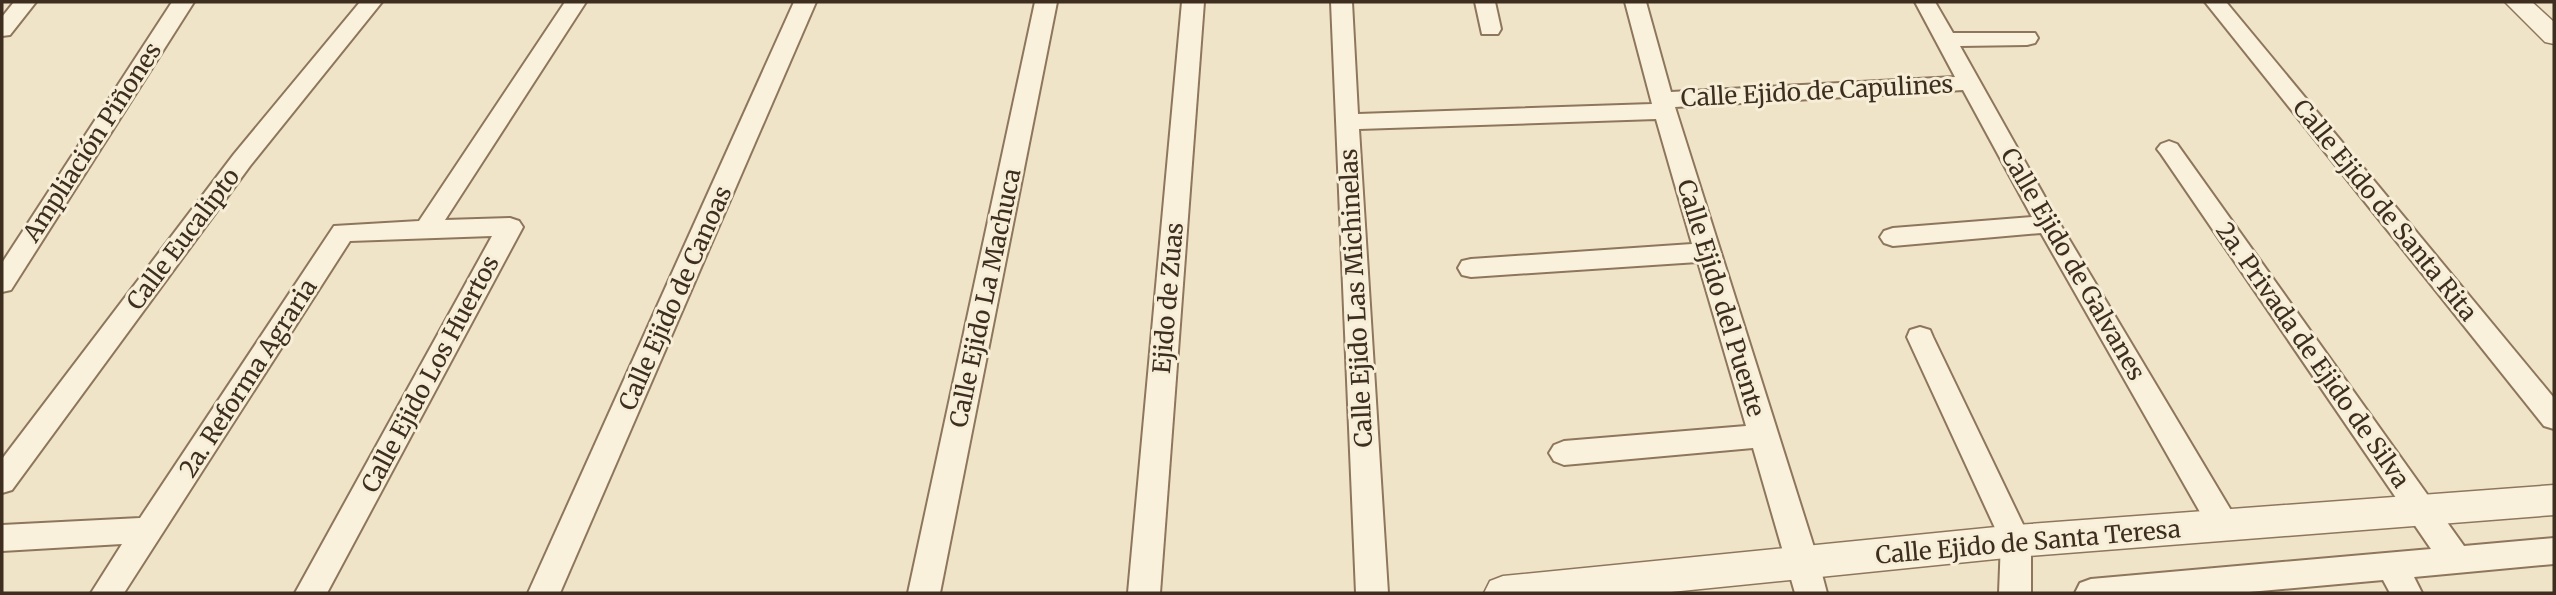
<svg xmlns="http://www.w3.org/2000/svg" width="2556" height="595" font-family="Merriweather,serif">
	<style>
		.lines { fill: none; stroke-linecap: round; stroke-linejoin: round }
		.minor-casing { stroke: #8d765c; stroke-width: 4 }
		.tertiary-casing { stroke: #8d765c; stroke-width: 3 }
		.minor { fill: #faf1dc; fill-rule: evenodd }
		.tertiary { fill: #faf1dc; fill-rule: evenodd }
		.labels { text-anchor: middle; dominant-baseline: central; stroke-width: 6; stroke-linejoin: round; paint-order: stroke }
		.street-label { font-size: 24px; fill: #3d2e20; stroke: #f7eed8 }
	</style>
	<rect width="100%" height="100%" fill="#f0e4c8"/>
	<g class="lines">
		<g class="minor-casing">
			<g id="minor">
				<path d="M14,2H36L10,35L2,36V17Z"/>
				<path d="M172,2H194L11,290L2,292V263Z"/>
				<path d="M360,2H382L250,166L12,490L2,493V459L234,154Z"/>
				<path d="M565,2H586L445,220L510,218L519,221L523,227L327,593H295L492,236L350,241L124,593H91L122,544L2,551V525L140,518L334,226L419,221Z"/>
				<path d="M794,2H816L560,593H528Z"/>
				<path d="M1035,2H1057L940,593H908Z"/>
				<path d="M1182,2H1204L1160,593H1128Z"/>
				<path d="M1331,2H1352L1358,114L1652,104L1625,2H1646L1671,92L1955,77L1915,2H1935L1953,33H2035L2038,38L2035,43L2027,45L1960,46L2060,224L2235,517L2239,526L2235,535L2224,539L2213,535L2041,233L1893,246L1884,243L1880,237L1884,231L1893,228L2032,217L1963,90L1675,107L1819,563L1827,593H1795L1753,448L1564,465L1554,461L1549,453L1554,445L1564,441L1746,426L1698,262L1471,277L1462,275L1458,268L1462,261L1471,259L1692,244L1656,119L1359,129L1388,593H1356Z"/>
				<path d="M1475,2H1495L1501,29L1498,34H1482Z"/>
				<path d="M2205,2H2226L2554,398V429L2544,426Z"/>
				<path d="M2169,141L2177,144L2464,546L2554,538V564L2414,577L2422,593H2390L2383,580L2238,593H2075L2080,583L2091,579L2431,549L2161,154L2157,149L2161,144Z"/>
				<path d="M1920,327L1930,330L1933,337L2031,541V593H1999L2001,541L1907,337L1910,330Z"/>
			</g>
		</g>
		<g class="tertiary-casing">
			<g id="tertiary">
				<path d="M2505,2H2532L2554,22V44L2545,42Z"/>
				<path d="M2554,485V515L2016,557L1661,593H1484L1490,581L1503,576L2016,525Z"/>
			</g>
		</g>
		<use href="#minor" class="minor"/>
		<use href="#tertiary" class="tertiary"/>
	</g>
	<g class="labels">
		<g class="street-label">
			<text transform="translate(1817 91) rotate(-3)">Calle Ejido de Capulines</text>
			<text transform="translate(92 142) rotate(-57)">Ampliación Piñones</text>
			<text transform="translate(2385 210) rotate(51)">Calle Ejido de Santa Rita</text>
			<text transform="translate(183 239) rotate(-53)">Calle Eucalipto</text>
			<text transform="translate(2073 264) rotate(60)">Calle Ejido de Galvanes</text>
			<text transform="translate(675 298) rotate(-66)">Calle Ejido de Canoas</text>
			<text transform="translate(985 298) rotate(-78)">Calle Ejido La Machuca</text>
			<text transform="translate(1168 298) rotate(-85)">Ejido de Zuas</text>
			<text transform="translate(1356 298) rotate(-93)">Calle Ejido Las Michinelas</text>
			<text transform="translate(1721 298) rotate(73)">Calle Ejido del Puente</text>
			<text transform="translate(2313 355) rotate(55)">2a. Privada de Ejido de Silva</text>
			<text transform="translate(430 374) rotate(-62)">Calle Ejido Los Huertos</text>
			<text transform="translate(248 378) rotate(-57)">2a. Reforma Agraria</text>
			<text transform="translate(2028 542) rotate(-5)">Calle Ejido de Santa Teresa</text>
		</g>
	</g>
	<rect width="2556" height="595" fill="none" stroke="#3d2e20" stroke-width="7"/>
</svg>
